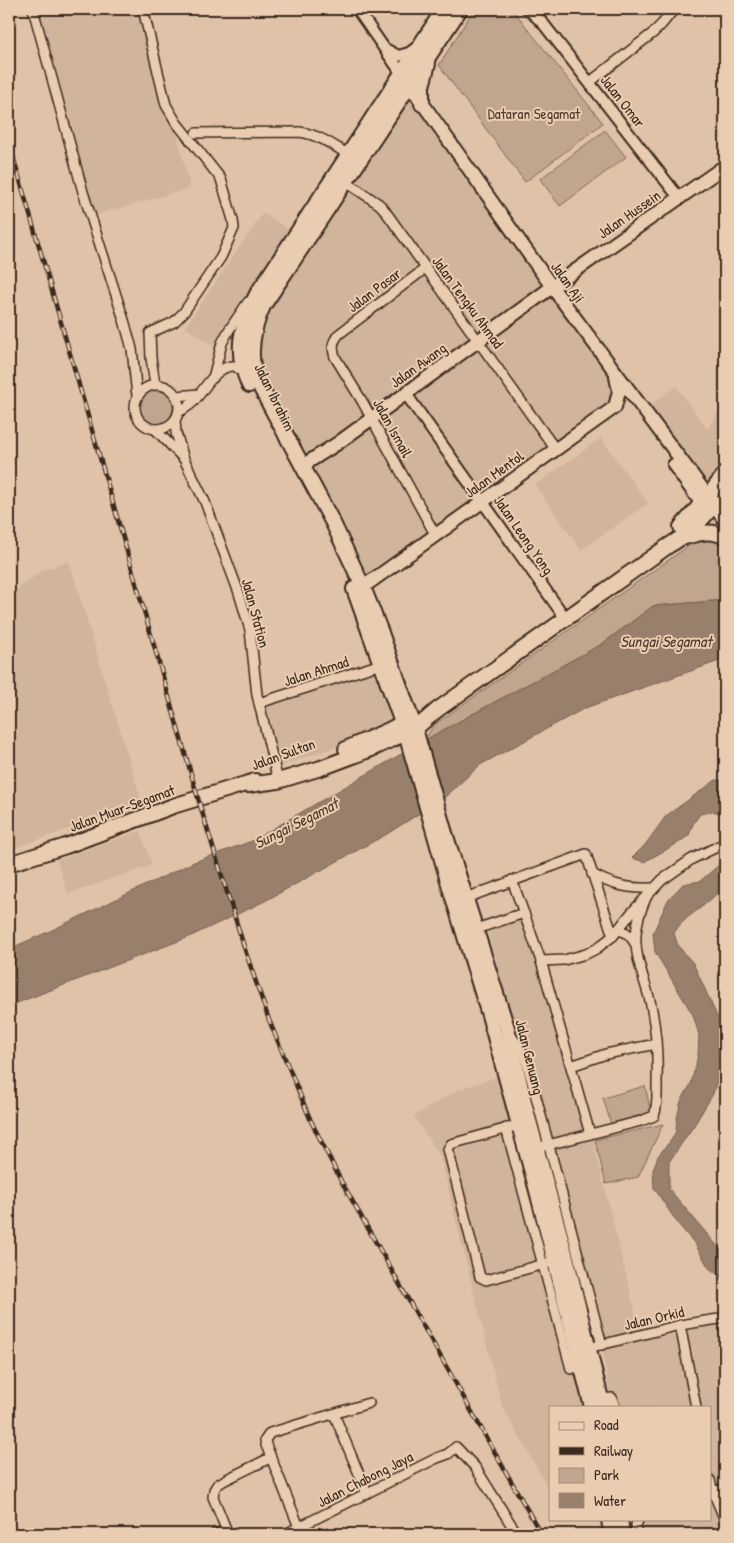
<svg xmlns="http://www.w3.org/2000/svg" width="734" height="1543" font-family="'Patrick Hand',sans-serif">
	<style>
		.built { fill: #d0b49b }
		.green { fill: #c1a68f; stroke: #7e6856 }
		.water { fill: #98806c; stroke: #735e4d }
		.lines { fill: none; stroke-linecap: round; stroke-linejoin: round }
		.minor-casing { stroke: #3b2a1e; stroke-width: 12 }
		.tertiary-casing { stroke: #3b2a1e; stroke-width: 14 }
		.secondary-casing { stroke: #3b2a1e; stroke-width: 16 }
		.primary-casing { stroke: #3b2a1e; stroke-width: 18 }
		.trunk-casing { stroke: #3b2a1e; stroke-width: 18 }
		.minor { stroke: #eaccb1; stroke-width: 9 }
		.tertiary { stroke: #eaccb1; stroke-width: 10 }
		.secondary { stroke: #eaccb1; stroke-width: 12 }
		.primary { stroke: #eaccb1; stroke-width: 14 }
		.trunk { stroke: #eaccb1; stroke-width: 14 }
		.rail-casing { stroke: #3b2a1e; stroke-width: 4.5 }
		.rail { stroke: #eaccb1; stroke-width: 2.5; stroke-dasharray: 8; stroke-linecap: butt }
		.labels { text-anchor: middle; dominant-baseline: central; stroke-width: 4; stroke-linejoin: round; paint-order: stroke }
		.street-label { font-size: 15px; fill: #3b2a1e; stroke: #eaccb1 }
		.park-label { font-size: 15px; fill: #4f3d2f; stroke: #eaccb1 }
		.water-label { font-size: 16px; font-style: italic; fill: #4e3b2e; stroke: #eaccb1 }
	</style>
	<rect width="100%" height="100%" fill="#e0c2a8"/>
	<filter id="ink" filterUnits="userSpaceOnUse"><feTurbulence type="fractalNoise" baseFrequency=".02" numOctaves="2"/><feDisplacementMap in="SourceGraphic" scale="10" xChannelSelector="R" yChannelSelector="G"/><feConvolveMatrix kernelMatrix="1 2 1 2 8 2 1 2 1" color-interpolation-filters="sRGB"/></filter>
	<g filter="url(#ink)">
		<g class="built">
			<path d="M30,9H147L190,188L88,217Z"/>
			<path d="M408,94L612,376L614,390L610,405L365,581L260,379L257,350L267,307Z"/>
			<path d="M263,213L291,231L215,347L185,327Z"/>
			<path d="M676,386L707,429L725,402V464L716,478L708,480L702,478L650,406Z"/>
			<path d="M601,438L648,503L581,550L535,485Z"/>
			<path d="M69,561L142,803L9,850V593L11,594L43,570Z"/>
			<path d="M375,663L396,721L360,738L278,767L262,700Z"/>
			<path d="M140,831L152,865L68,894L57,860Z"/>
			<path d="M526,910L592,1130L596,1153L640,1332L598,1343L525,1062L485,923Z"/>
			<path d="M501,1076L585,1407H550V1491L502,1406L440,1156L414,1116L459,1089Z"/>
			<path d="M725,1322V1484L710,1486V1407H612L602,1348L685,1327Z"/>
			<path d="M725,1500V1534H634L630,1520L710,1519V1503Z"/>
		</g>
		<g class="green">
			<path d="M474,9H512L603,123L525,182L439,65Z"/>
			<path d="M605,130L626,157L560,206L540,179Z"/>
			<circle cx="156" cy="407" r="17"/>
			<path d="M704,535C712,537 720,541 725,548V600L653,606L602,644L434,735L423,742L434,725Z"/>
			<path d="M645,1086L651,1112L611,1124L603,1098Z"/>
			<path d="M663,1124L638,1177L606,1184L595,1140Z"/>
		</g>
		<g class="water">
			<path d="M725,600V659L585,708L480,765L445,797L387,834L263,902L189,937L9,1006V949L48,932L194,862L252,841L434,735L602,644L653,606Z"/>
			<path d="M716,780L725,781V813L721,814L713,811L700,814L693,824L689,835L680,842L644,862L632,858L645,845L666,816Z"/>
			<path d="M725,864V885C720,890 716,895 710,900C698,911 683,918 674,933L677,943L683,952L693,963L699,976L720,1023L723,1059L713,1094L693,1127L669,1162V1189L725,1255V1280L709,1268L695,1244L678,1224L654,1188L653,1170L658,1156L672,1139L676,1131L677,1118L681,1101L691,1084L698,1055L699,1035L693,1015L655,952L653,933L668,900L683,884L700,881L719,865Z"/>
		</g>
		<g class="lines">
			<g class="minor-casing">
				<g id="minor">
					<path d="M33,9L83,192L124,320L132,349L137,396"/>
					<path d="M143,9L166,105L176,122L221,179L233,220L234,228L221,257L184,312L174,322L150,333L151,358L155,384"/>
					<path d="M590,82L653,33L662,24L674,9"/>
					<path d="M196,133L300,132C319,135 333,145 349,155"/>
					<path d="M346,182L379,204L383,208L556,450"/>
					<path d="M426,268L339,334C332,342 332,348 335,357L362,401L436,536"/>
					<path d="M213,378L222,343L229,330L248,302"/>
					<circle cx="157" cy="407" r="22"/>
					<path d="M177,396L199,394"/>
					<path d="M179,412C184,409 189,406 193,402C204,391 216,364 235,366L244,373"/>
					<path d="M175,420L176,433L184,459L205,502L239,593L250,630L257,695L278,781"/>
					<path d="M155,429L182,457"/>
					<path d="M259,703L381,664"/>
					<path d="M592,874C613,886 631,889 654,888"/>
					<path d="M512,880L541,961L590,1134"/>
					<path d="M466,898L586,854L613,936"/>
					<path d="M476,929L524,913"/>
					<path d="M617,930C628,931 631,937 636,945"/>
					<path d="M541,961L564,960L586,954L596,949L613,936L632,912L662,880L692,859L725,843"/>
					<path d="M512,1037L525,1056L527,1063L602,1345"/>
					<path d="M571,1066L606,1054L656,1044"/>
					<path d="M519,1125L451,1144L448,1149L480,1277L486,1280L559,1260"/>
					<path d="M506,1128L571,1369L583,1365"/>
					<path d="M536,1148L641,1121L654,1116C658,1105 657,1093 657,1082C658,1056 656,1030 651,1005C646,982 634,958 636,934C637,921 641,909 646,898"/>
					<path d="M680,1325L696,1407"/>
					<path d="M596,1346L680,1325L725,1318"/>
					<path d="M602,1399L612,1398L615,1407"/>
					<path d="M334,1414L367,1493"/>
					<path d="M710,1480L713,1492L725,1520"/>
					<path d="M299,1527L266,1445L265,1440L270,1433L369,1403"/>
					<path d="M215,1534L226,1530"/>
					<path d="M228,1534L213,1497L214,1490L217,1485L225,1480L270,1458"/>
					<path d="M285,1534L437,1458L448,1454L456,1447L475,1467L517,1534"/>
					<path d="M637,1534L636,1525L639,1519"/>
				</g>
			</g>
			<g class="tertiary-casing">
				<g id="tertiary">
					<path d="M357,9L402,74"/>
					<path d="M528,9L542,22L680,199"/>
					<path d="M387,50L398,56L409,53L416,48"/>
					<path d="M406,394L566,619"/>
					<path d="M710,1492L725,1490"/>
				</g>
			</g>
			<g class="secondary-casing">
				<g id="secondary">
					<path d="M404,77L552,287L708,496"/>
					<path d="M674,465L702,504"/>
					<path d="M302,466L338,443L552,287L725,166"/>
					<path d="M363,587L615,407L619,391L616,377"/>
				</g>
			</g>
			<g class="primary-casing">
				<path id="primary" d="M725,474L708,496L725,519"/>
			</g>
			<g class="trunk-casing">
				<g id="trunk">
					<path d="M460,9L263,306C252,330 248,354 256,379L333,523L363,587L380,630L415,729L444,830L507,1028L525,1106L566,1257L603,1407"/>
					<path d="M422,104V86L428,64"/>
					<path d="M249,385C234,350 241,327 257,294L444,9"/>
					<path d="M681,527L708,496"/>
					<path d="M685,537C699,533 712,529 725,537"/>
					<path d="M354,589L406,734L451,891L489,1015L536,1187L592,1407"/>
					<path d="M346,749L389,730L408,720"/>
					<path d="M248,785L278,781L321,768L369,750L415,729L437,710L668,546C686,536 702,521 714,504"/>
					<path d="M9,864L66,846L173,806L255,781"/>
					<path d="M609,1519L611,1534"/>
					<path d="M620,1519L622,1534"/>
				</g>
			</g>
			<use href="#minor" class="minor"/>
			<use href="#tertiary" class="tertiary"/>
			<use href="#secondary" class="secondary"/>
			<use href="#primary" class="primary"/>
			<use href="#trunk" class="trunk"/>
			<g class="rail-casing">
				<path id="rail" d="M9,142L202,812L246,953L269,1020L311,1121L340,1179L541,1534"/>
			</g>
			<use href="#rail" class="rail"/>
		</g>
	</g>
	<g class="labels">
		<g class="street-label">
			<text transform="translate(623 101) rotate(52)">Jalan Omar</text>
			<text transform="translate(629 214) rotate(-35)">Jalan Hussein</text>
			<text transform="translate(568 282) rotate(55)">Jalan Aji</text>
			<text transform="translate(374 290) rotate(-37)">Jalan Pasar</text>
			<text transform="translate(468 302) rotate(54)">Jalan Tengku Ahmad</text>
			<text transform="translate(418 365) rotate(-36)">Jalan Awang</text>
			<text transform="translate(275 397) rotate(64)">Jalan Ibrahim</text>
			<text transform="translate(393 428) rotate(61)">Jalan Ismail</text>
			<text transform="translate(494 474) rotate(-36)">Jalan Mentol</text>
			<text transform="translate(524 535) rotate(55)">Jalan Leong Yong</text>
			<text transform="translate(256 613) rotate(75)">Jalan Station</text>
			<text transform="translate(316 671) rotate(-18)">Jalan Ahmad</text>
			<text transform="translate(283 754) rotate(-20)">Jalan Sultan</text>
			<text transform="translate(122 808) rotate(-20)">Jalan Muar-Segamat</text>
			<text transform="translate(530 1057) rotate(76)">Jalan Genuang</text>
			<text transform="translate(654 1318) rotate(-13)">Jalan Orkid</text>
			<text transform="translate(365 1479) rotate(-27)">Jalan Chabong Jaya</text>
		</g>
		<g class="park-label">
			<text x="534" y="113">Dataran Segamat</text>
		</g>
		<g class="water-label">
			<text x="666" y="641">Sungai Segamat</text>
			<text transform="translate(296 823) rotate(-27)">Sungai Segamat</text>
		</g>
	</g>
	<rect width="734" height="1543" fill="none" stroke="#eaccb1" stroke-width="30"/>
	<rect x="15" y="15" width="704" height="1513" fill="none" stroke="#3b2a1e" stroke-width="2" filter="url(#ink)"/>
	<rect x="549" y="1406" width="162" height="115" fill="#eaccb1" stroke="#a48b76"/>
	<rect x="559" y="1422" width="25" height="8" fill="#eaccb1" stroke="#a48b76"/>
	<text x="594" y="1430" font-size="15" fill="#3b2a1e">Road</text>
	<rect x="559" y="1447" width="25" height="8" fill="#3b2a1e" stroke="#a48b76"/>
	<text x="594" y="1456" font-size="15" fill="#3b2a1e">Railway</text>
	<rect x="559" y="1468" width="25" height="15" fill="#c1a68f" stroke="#a48b76"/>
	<text x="594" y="1480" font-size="15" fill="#3b2a1e">Park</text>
	<rect x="559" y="1493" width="25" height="15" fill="#98806c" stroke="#a48b76"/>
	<text x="594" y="1506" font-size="15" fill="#3b2a1e">Water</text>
</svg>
